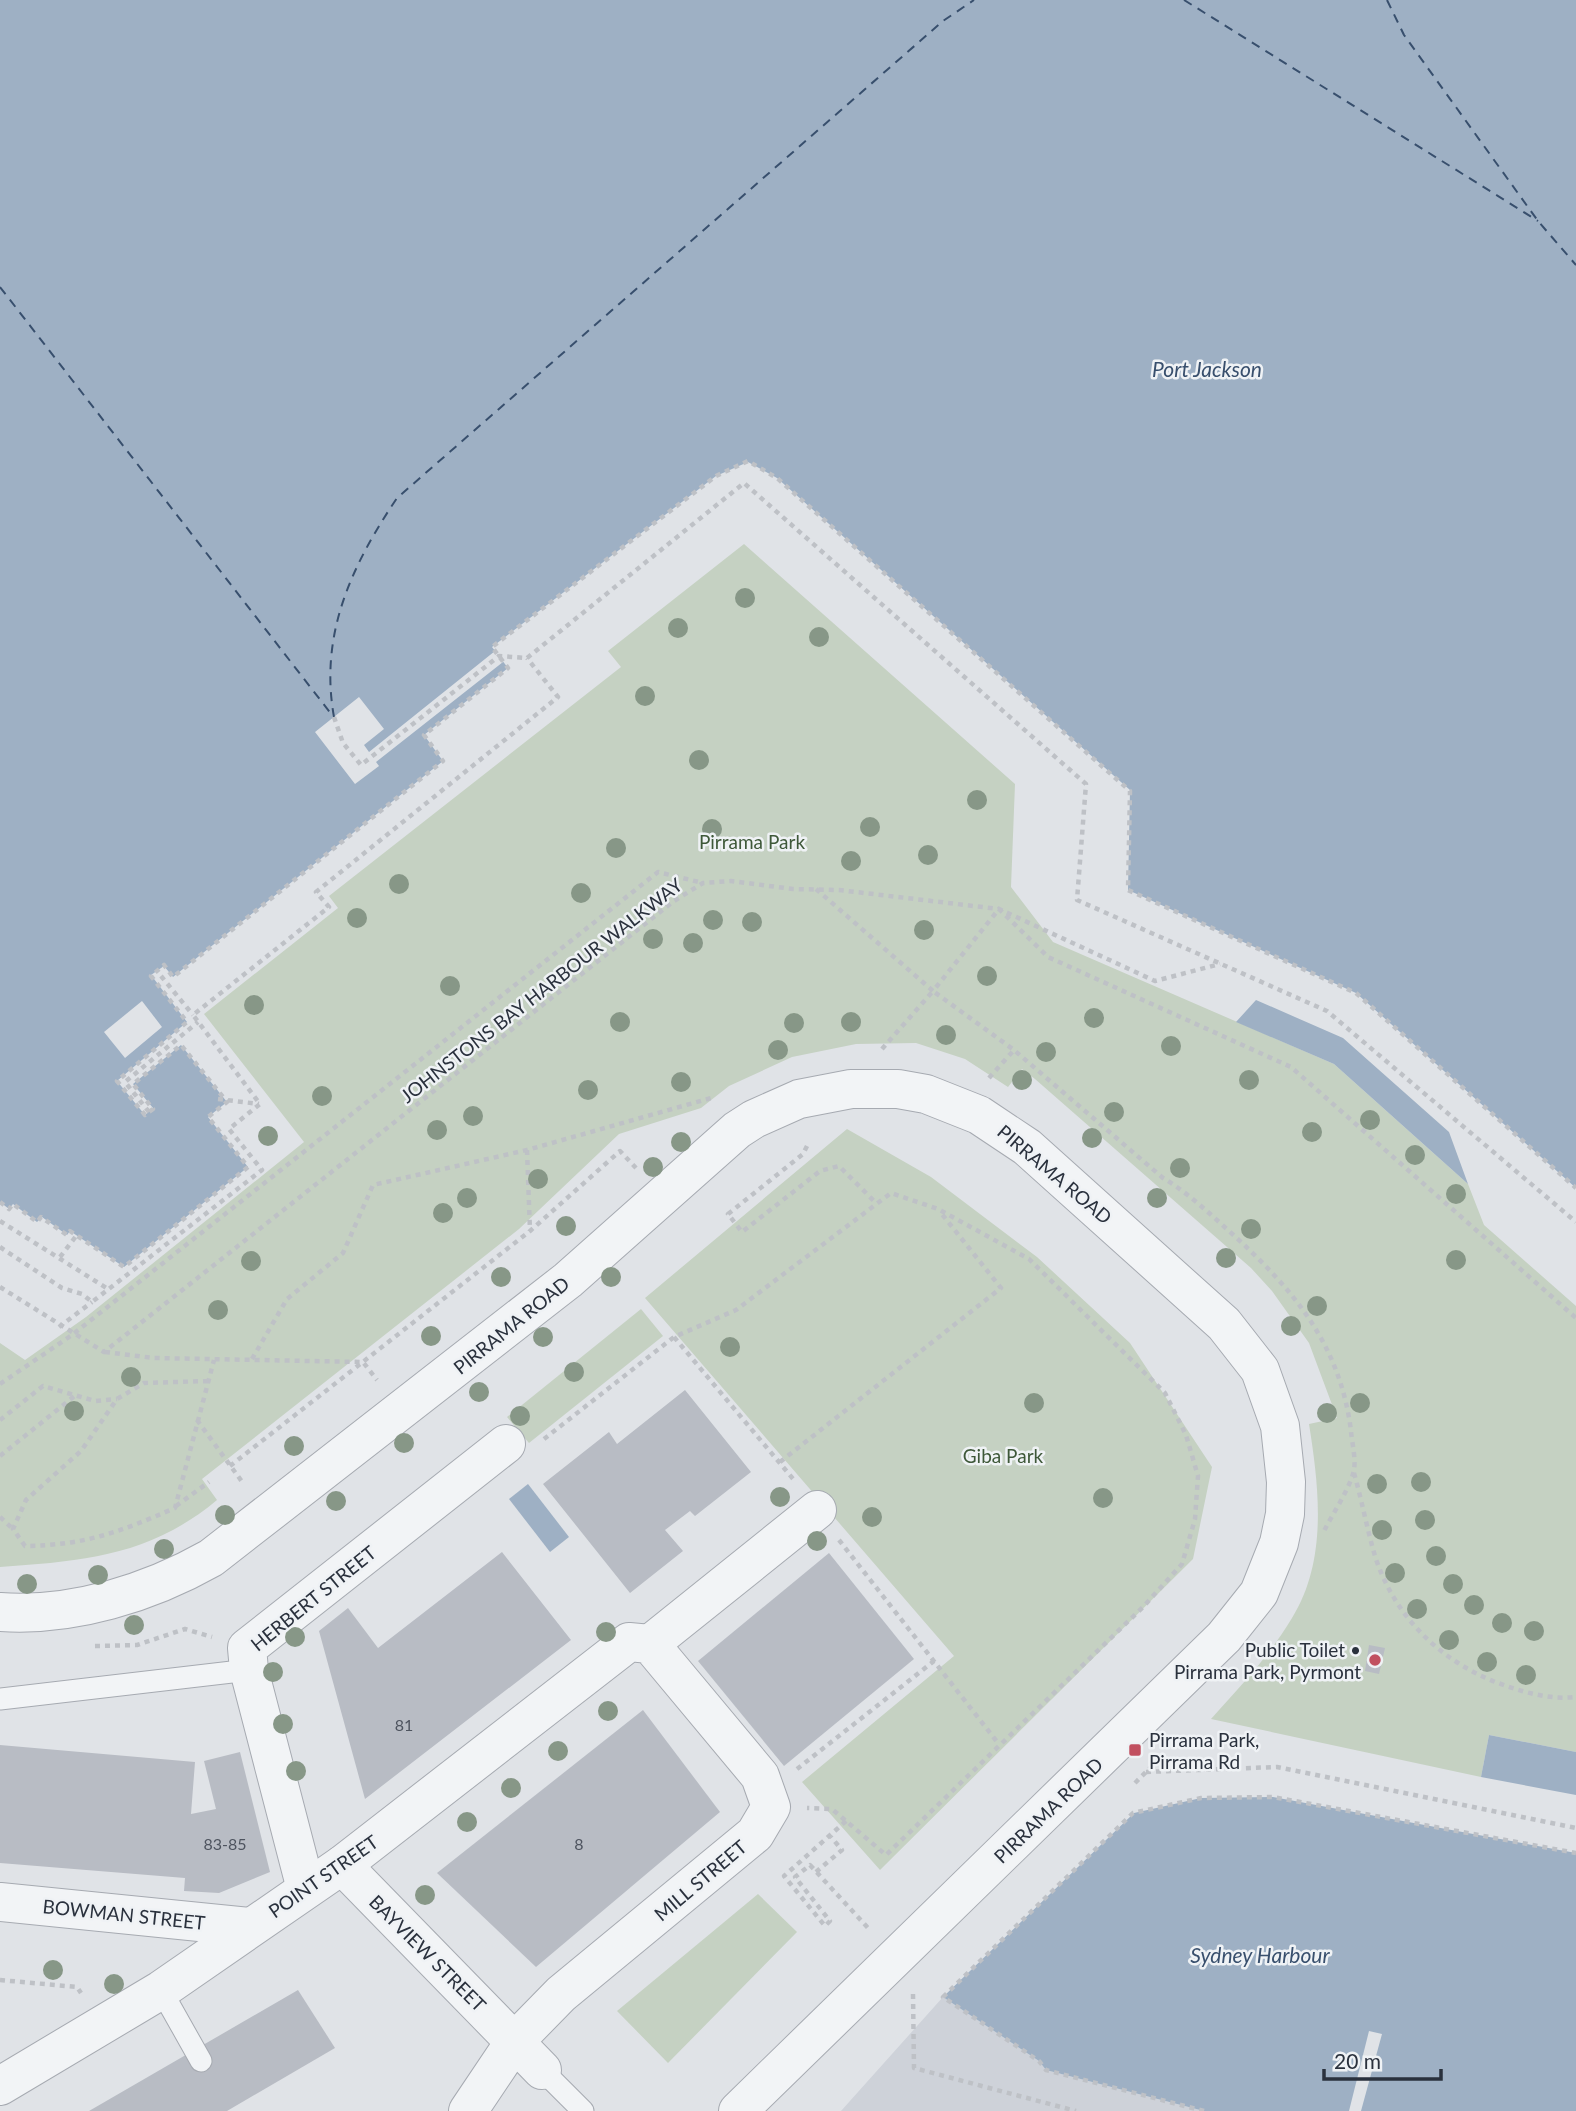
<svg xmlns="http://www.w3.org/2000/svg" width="1576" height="2111" font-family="Lato,sans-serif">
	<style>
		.built { fill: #ced2d9 }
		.green { fill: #c5d1c2 }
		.water { fill: #9eb0c4 }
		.pier { fill: #e0e3e7 }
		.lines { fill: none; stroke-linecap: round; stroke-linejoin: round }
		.ferry { stroke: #384f6d; stroke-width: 2; stroke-dasharray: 9 7; stroke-linecap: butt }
		.building { fill: #b8bcc4 }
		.lane-casing { stroke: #a6aab1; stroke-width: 23 }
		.street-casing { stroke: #a6aab1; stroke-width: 40 }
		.path { stroke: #bec1c6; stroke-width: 4.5; stroke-dasharray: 5 5; stroke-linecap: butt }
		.lane { stroke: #f2f4f6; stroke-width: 21 }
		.street { stroke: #f2f4f6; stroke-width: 38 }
		.tree { fill: #879787 }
		.poi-dot { fill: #c15060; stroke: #eff2f5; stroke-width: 2.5 }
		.labels { text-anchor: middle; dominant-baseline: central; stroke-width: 5; stroke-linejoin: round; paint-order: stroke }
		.number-label { font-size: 16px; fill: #4e545f }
		.park-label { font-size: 19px; fill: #3e5839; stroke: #eff2f5 }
		.street-label { font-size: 19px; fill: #2a313d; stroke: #eff2f5 }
		.poi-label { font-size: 19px; fill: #2a313d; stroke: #eff2f5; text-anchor: end }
		.water-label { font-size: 21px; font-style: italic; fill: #384f6d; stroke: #eff2f5 }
	</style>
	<rect width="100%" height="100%" fill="#e0e3e7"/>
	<path class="built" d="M943,1997L1039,2061L1046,2070L1204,2111H841Z"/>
	<g class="green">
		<path d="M744,544L1015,784L1011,887L1053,942L1334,1064L1468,1184L1484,1225L1576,1306V1752L1489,1735L1481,1777L1211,1719C1240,1687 1270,1655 1292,1618C1328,1560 1319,1487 1309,1424L1337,1418L1309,1343L1272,1291L1251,1268L1035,1079L1022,1069L1008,1087L965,1059L916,1043L856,1044L792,1057L729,1086L701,1108L619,1134L519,1229L202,1479L217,1500C150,1556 84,1561 0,1567V1343L25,1360L86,1317L304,1142L204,1014L338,908L329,896L621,667L608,651Z"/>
		<path d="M847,1129L931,1177L1037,1257L1130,1343L1212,1467L1193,1559L880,1870L802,1782L954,1656L645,1298Z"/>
		<path d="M641,1309L663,1336L529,1443L507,1417Z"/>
		<path d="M758,1894L797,1932L668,2063L617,2011Z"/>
	</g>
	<g class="water">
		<path d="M0,0H1576V1188L1356,993L1128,890L1130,790L777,478L748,462L716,476L492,647L508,668L424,735L443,761L173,977L164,966L151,975L187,1022L117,1081L145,1115L153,1108L133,1084L181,1045L227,1102L208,1117L248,1167L124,1267L70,1231L67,1235L42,1217L37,1222L13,1204L9,1209L0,1202Z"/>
		<path d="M1256,1000L1343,1038L1449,1132L1468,1184L1334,1064L1236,1022Z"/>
		<path d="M528,1484L569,1537L550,1552L509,1499Z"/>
		<path d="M1489,1735L1576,1752V1795L1481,1777Z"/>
		<path d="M1273,1797L1576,1853V2111H1204L1046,2070L1039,2061L943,1997L1134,1813L1201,1798Z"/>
	</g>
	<g class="pier">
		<path d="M495,651L503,662L376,762L379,766L355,784L315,732L359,697L384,729L364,745L369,752Z"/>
		<path d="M142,1001L162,1027L125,1058L104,1032Z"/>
		<path d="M1369,2031L1382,2034L1361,2111H1349Z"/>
	</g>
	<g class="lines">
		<g class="ferry">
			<path d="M1184,0L1538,221"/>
			<path d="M1387,0L1404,35L1538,221L1576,265"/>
			<path d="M0,287L332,715"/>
			<path d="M334,717C319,634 352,565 397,498L943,21L974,0"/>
		</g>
	</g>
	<g class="building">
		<path d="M685,1390L751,1472L695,1516L690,1511L665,1530L683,1551L630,1593L543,1484L609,1432L617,1444Z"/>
		<path d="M502,1552L571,1640L365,1799L319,1631L348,1608L378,1648Z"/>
		<path d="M829,1553L914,1659L784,1766L698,1661Z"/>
		<path d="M1369,1645L1385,1648L1379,1674L1365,1671Z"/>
		<path d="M643,1710L720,1812L536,1967L437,1873Z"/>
		<path d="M0,1745L195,1762L191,1814L216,1809L204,1761L240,1752L270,1872L219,1893L184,1891L185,1878L0,1863Z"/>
		<path d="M298,1990L335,2048L227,2111H89Z"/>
	</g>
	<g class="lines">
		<g class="lane-casing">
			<g id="lane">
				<path d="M0,1699L249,1670"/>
				<path d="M161,1990L201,2061"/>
				<path d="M542,2070L583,2111"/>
			</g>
		</g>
		<g class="street-casing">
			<g id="street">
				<path d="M0,1612C73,1617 149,1593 211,1558L568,1280L737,1130L754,1119L799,1099L851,1089H898L926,1094L979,1115L1027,1147L1224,1324L1260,1370L1280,1426L1286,1482L1285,1514L1279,1543L1259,1593L1224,1637L738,2111"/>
				<path d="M650,1644L817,1510"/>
				<path d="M342,1865L542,2070"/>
				<path d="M306,1889L249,1670L247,1648L506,1444"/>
				<path d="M0,1902L249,1927"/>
				<path d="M0,2086L161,1990L342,1865L629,1642L650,1644L760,1776L771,1807L755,1834L561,1994L515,2041L468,2111"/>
			</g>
		</g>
		<g class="path">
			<path d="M334,717L343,743L361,765L499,656L527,658L744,483L1086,784L1077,900L1327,1011L1576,1222"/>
			<path d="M816,889L933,991L999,909L1048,957L1291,1067L1576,1318"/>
			<path d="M161,976L193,1015"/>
			<path d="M882,1049L933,991L1014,1050"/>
			<path d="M989,1078L1014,1050L1163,1178C1188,1193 1208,1212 1229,1231C1292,1288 1340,1343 1351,1431C1352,1444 1357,1462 1353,1474C1347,1493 1333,1513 1324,1531"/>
			<path d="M218,1099L259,1104"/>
			<path d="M149,1112L125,1082L198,1022"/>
			<path d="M807,1146L803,1154L728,1214L742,1232L820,1171L839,1166L876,1203"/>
			<path d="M527,1150L530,1231"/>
			<path d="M0,1202L9,1209L13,1204L37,1222L41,1217L67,1235L70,1231L124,1267L248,1167L208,1117L227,1102L181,1045L133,1084L153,1109L145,1115L117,1081L187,1022L151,976L164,965L173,977L443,761L424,735L508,668L492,647L716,476L748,461L777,478L1130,791L1128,890L1356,993L1576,1188"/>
			<path d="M0,1221L108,1289"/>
			<path d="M0,1247L62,1288L82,1294L92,1302L262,1170L229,1129L260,1104L193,1015L329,907L316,892L558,697L527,658"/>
			<path d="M60,1257L77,1235"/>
			<path d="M0,1287L104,1352L674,901L703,883L731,881L793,889L839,890L999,909L1155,981L1220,964"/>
			<path d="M59,1327L92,1302"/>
			<path d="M674,1337L794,1480"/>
			<path d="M105,1352L154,1358L363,1362L377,1380"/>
			<path d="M252,1359L287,1299L343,1253L373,1185L527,1150L711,1098"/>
			<path d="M208,1381L144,1383L117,1399L81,1451L26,1500L13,1529L25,1546C87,1545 119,1532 175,1508L214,1360"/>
			<path d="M0,1384L72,1335L658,872L703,883"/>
			<path d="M0,1420L43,1386L95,1401L117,1399"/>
			<path d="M197,1420L243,1483"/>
			<path d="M544,1439L674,1337L736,1310L891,1193L938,1209L1029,1259L1165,1393L1186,1435L1198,1476L1195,1519L1182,1564L1143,1607L886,1855L832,1809L807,1808"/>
			<path d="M0,1456L77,1394"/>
			<path d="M780,1462L1001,1288L941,1213"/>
			<path d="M230,1466L530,1231L620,1151L636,1168"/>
			<path d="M1354,1473C1362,1501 1367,1529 1375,1556C1394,1616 1440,1661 1498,1683C1523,1692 1549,1700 1576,1697"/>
			<path d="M176,1506L209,1482"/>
			<path d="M0,1517L13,1529"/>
			<path d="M839,1540L998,1743"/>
			<path d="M95,1646L137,1645L185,1629L212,1637"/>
			<path d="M797,1769L934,1661"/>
			<path d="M1146,1772L1277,1767L1576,1828"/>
			<path d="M1135,1783L1151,1767"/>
			<path d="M846,1821L784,1876L825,1926L830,1921L795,1877L810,1865L869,1929"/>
			<path d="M816,1872L842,1850L831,1837"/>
			<path d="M0,1980L77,1987L81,1993"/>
			<path d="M913,1994L914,2068L1076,2111"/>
			<path d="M1204,2111L1046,2070L1039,2061L943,1997L1133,1813L1201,1798L1273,1797L1576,1853"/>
		</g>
		<use href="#lane" class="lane"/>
		<use href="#street" class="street"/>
	</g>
	<g class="tree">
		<circle cx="745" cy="598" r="10"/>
		<circle cx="678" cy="628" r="10"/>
		<circle cx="819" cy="637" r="10"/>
		<circle cx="645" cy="696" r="10"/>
		<circle cx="699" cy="760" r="10"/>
		<circle cx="977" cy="800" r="10"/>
		<circle cx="870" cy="827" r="10"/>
		<circle cx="712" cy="829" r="10"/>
		<circle cx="616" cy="848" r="10"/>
		<circle cx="928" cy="855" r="10"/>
		<circle cx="851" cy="861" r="10"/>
		<circle cx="399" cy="884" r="10"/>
		<circle cx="581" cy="893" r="10"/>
		<circle cx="357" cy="918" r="10"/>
		<circle cx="713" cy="920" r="10"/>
		<circle cx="752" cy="922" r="10"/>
		<circle cx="924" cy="930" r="10"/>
		<circle cx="653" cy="939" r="10"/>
		<circle cx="693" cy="943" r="10"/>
		<circle cx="987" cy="976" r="10"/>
		<circle cx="450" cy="986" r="10"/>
		<circle cx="254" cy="1005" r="10"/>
		<circle cx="1094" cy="1018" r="10"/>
		<circle cx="620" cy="1022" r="10"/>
		<circle cx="851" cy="1022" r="10"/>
		<circle cx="794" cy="1023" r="10"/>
		<circle cx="946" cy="1035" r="10"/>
		<circle cx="1171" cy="1046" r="10"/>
		<circle cx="778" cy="1050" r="10"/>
		<circle cx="1046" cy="1052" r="10"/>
		<circle cx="1022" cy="1080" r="10"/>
		<circle cx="1249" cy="1080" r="10"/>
		<circle cx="681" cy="1082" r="10"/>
		<circle cx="588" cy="1090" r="10"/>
		<circle cx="322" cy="1096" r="10"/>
		<circle cx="1114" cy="1112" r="10"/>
		<circle cx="473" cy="1116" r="10"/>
		<circle cx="1370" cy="1120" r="10"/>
		<circle cx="437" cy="1130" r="10"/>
		<circle cx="1312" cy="1132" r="10"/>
		<circle cx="268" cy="1136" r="10"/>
		<circle cx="1092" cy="1138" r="10"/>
		<circle cx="681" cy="1142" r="10"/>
		<circle cx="1415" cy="1155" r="10"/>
		<circle cx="653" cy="1167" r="10"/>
		<circle cx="1180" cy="1168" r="10"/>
		<circle cx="538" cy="1179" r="10"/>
		<circle cx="1456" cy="1194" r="10"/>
		<circle cx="467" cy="1198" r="10"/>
		<circle cx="1157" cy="1198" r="10"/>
		<circle cx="443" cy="1213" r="10"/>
		<circle cx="566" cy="1226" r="10"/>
		<circle cx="1251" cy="1229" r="10"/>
		<circle cx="1226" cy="1258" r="10"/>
		<circle cx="1456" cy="1260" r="10"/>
		<circle cx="251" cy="1261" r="10"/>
		<circle cx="501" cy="1277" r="10"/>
		<circle cx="611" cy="1277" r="10"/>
		<circle cx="1317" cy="1306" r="10"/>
		<circle cx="218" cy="1310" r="10"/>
		<circle cx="1291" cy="1326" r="10"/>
		<circle cx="431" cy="1336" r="10"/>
		<circle cx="543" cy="1337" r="10"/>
		<circle cx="730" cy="1347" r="10"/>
		<circle cx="574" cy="1372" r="10"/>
		<circle cx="131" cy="1377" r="10"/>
		<circle cx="479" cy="1392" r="10"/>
		<circle cx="1034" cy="1403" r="10"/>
		<circle cx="1360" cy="1403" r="10"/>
		<circle cx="74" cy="1411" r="10"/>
		<circle cx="1327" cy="1413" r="10"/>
		<circle cx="520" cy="1416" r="10"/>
		<circle cx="404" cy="1443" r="10"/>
		<circle cx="294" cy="1446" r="10"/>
		<circle cx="1421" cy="1482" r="10"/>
		<circle cx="1377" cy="1484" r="10"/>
		<circle cx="780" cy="1497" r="10"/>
		<circle cx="1103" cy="1498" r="10"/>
		<circle cx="336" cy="1501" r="10"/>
		<circle cx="225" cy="1515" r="10"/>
		<circle cx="872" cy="1517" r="10"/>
		<circle cx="1425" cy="1520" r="10"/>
		<circle cx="1382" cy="1530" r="10"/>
		<circle cx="817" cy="1541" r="10"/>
		<circle cx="164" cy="1549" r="10"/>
		<circle cx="1436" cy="1556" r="10"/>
		<circle cx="1395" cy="1573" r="10"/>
		<circle cx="98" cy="1575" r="10"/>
		<circle cx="27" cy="1584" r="10"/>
		<circle cx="1453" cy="1584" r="10"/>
		<circle cx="1474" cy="1605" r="10"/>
		<circle cx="1417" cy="1609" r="10"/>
		<circle cx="1502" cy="1623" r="10"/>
		<circle cx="134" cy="1625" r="10"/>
		<circle cx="1534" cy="1631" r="10"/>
		<circle cx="606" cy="1632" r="10"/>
		<circle cx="295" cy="1637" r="10"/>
		<circle cx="1449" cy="1640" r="10"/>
		<circle cx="1487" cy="1662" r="10"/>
		<circle cx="273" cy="1672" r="10"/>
		<circle cx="1526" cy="1675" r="10"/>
		<circle cx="608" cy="1711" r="10"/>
		<circle cx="283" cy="1724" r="10"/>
		<circle cx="558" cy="1751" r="10"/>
		<circle cx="296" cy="1771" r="10"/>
		<circle cx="511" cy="1788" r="10"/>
		<circle cx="467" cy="1822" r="10"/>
		<circle cx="425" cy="1895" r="10"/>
		<circle cx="53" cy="1970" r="10"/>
		<circle cx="114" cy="1984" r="10"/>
	</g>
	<g class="poi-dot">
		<circle cx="1375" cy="1660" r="7"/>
		<rect x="1128" y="1743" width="14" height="14" rx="3.5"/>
	</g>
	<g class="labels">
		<g class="number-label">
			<text x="404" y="1724">81</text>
			<text x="225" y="1843">83-85</text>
			<text x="579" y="1843">8</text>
		</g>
		<g class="park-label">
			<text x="752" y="841">Pirrama Park</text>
			<text x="1003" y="1455">Giba Park</text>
		</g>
		<g class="street-label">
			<text transform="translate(541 990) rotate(-38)">JOHNSTONS BAY HARBOUR WALKWAY</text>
			<text transform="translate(1055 1174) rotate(40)">PIRRAMA ROAD</text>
			<text transform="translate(511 1325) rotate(-39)">PIRRAMA ROAD</text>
			<text transform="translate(313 1598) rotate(-39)">HERBERT STREET</text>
			<text transform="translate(1048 1810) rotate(-44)">PIRRAMA ROAD</text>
			<text transform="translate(323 1876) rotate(-35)">POINT STREET</text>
			<text transform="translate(700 1880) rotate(-40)">MILL STREET</text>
			<text transform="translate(124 1914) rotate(6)">BOWMAN STREET</text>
			<text transform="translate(428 1953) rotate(45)">BAYVIEW STREET</text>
		</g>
		<g class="poi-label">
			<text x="1361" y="1649">Public Toilet •<tspan x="1361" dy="22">Pirrama Park, Pyrmont</tspan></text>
			<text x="1149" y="1739" text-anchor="start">Pirrama Park,<tspan x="1149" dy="22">Pirrama Rd</tspan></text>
		</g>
		<g class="water-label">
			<text x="1207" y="368">Port Jackson</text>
			<text x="1260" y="1954">Sydney Harbour</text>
		</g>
	</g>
	<path d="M1324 2069v10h117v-10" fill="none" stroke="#2a313d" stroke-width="3.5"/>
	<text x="1334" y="2069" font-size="21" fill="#2a313d" stroke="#eff2f5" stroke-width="5" paint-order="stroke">20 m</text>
</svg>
